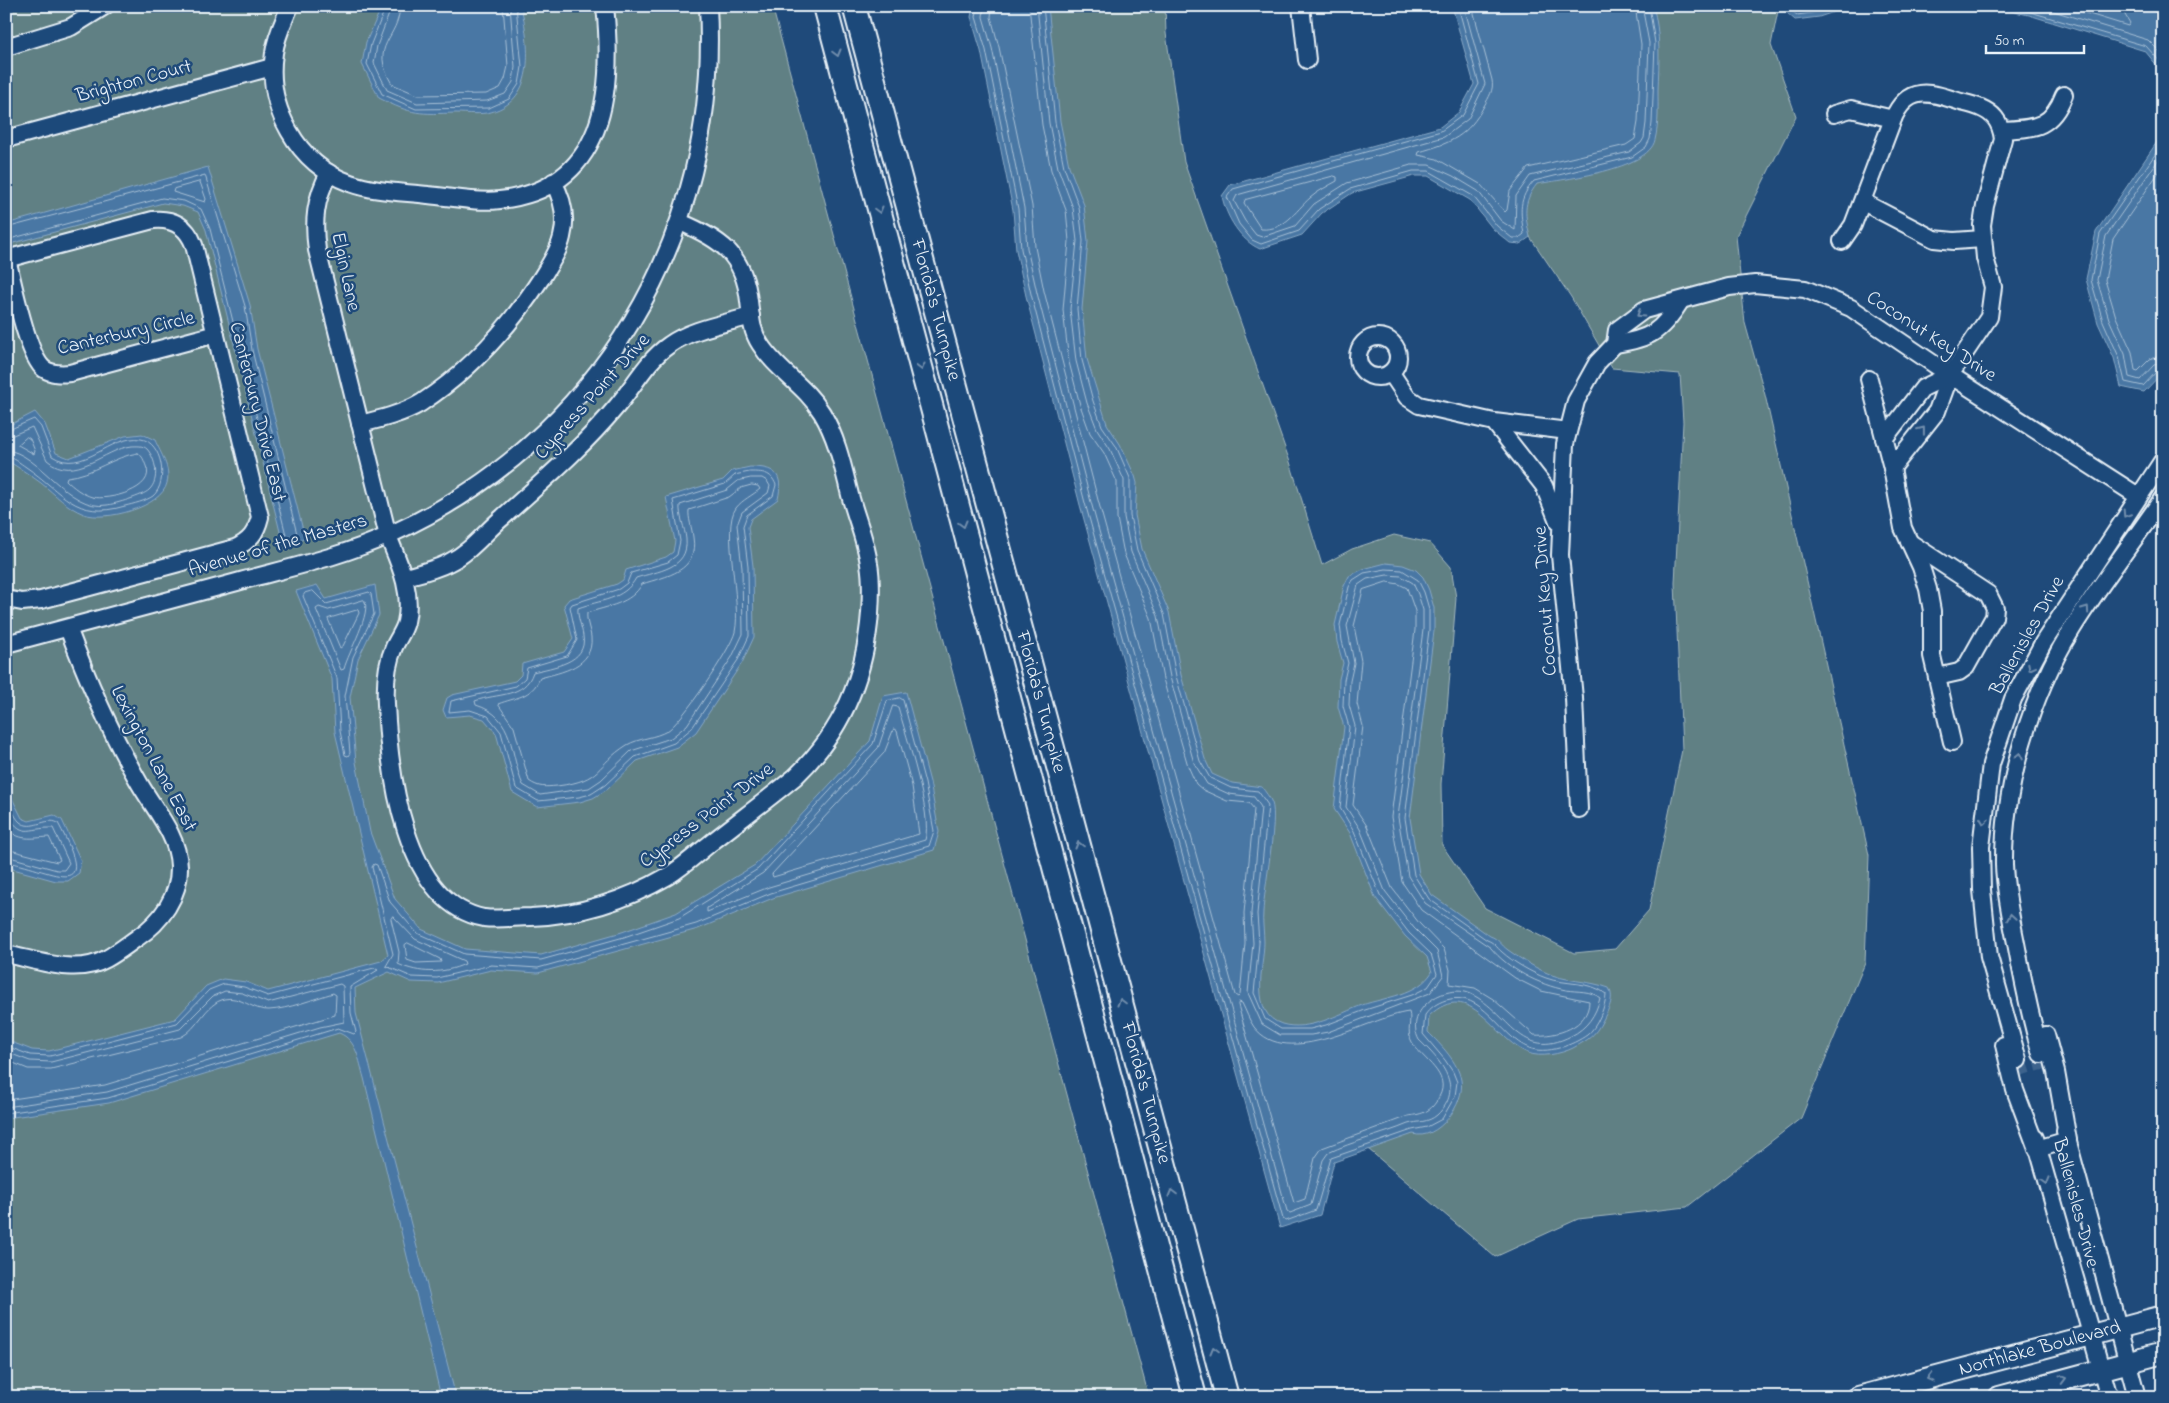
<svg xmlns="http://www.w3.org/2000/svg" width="2169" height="1403" font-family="'Indie Flower',sans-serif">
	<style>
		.green { fill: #608084; stroke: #a4b8be }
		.water { fill: #4877a4; stroke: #88a8c6 }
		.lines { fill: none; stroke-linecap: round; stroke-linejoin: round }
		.shore { stroke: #a8c0d6; stroke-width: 1 }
		.minor-tunnel { stroke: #3d638d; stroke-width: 16; stroke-dasharray: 16 8; stroke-linecap: butt }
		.minor-casing { stroke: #e8f1f8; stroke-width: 20 }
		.major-casing { stroke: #e8f1f8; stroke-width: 24 }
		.highway-casing { stroke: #e8f1f8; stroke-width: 26 }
		.minor { stroke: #1f4a7a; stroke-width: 16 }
		.major { stroke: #1f4a7a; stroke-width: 20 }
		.highway { stroke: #1f4a7a; stroke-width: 22 }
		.oneway { stroke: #6f8dac }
		.labels { text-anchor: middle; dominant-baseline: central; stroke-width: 5; stroke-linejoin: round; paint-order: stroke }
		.street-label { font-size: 20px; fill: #e8f1f8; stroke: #1f4a7a }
	</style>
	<rect width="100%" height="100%" fill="#1f4a7a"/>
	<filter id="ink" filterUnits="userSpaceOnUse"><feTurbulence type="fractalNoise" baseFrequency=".02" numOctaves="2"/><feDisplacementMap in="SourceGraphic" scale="10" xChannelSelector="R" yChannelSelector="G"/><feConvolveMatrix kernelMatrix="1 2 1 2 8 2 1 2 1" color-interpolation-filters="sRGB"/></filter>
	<g filter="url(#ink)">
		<g class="green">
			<path d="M6,6H772L1149,1397H6Z"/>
			<path d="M1039,6H1165L1166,33L1184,162L1290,462L1322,565L1352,549L1394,535L1430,543L1451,567L1456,598L1441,784L1442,845L1485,908L1574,953L1615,949L1649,910L1682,750L1675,583L1683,422L1680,374L1612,368L1571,297L1530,237L1515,190L1640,6H1779L1771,45L1796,116L1736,236L1745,323L1765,395L1869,855L1865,963L1801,1118L1687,1207L1578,1219L1495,1257L1274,1069L1061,279Z"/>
		</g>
		<g class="water">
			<path d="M382,6H521C529,43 538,99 491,112C481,115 467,113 456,113C420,114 412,115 379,98L362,64L366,42Z"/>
			<path d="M973,6H1048L1060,121L1069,166L1084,205L1088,241L1082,309L1087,359L1107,424L1120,444L1135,476L1137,483L1135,515L1142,549L1169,612L1181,675L1205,759L1212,774L1232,783L1262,787C1265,792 1270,797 1272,803C1278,819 1264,890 1263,912C1262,922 1264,932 1264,942C1264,966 1249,1014 1282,1024C1308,1032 1339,1014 1362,1005C1386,997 1418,995 1432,972L1427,957L1405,936L1375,897L1350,833L1334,809L1344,727L1338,707L1339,679L1343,663L1337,642L1335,625L1344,586L1349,576L1363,569L1386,563L1403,565L1416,570L1423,577L1429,590L1434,608V631L1410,818L1419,874L1432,895L1490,936C1499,939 1501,945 1508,950C1519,958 1532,966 1545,972C1565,982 1588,980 1609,988C1615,999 1608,1010 1603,1020C1594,1037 1589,1039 1573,1048C1561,1054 1540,1058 1528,1053C1494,1040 1471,976 1429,1016L1428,1032C1441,1045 1458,1062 1461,1080C1466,1103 1437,1142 1413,1134L1334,1162L1320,1215L1280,1228L1080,505L1026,296L1016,250L1013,210L981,51L971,17Z"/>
			<path d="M1452,6H1653C1661,34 1659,61 1658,90C1658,106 1659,124 1655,140C1648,170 1564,179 1537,184C1522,203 1525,215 1530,237L1520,244L1510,243L1493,229L1470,200L1428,176H1414L1352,193L1322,213L1302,235L1260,249C1241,241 1226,217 1222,196L1230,185L1440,127L1459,112L1474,84Z"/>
			<path d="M1779,6H1852L1819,17L1795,20Z"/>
			<path d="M1986,6H2137L2149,11H2163V84L2159,68L2145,51L2029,15Z"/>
			<path d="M2163,120V372L2144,392L2121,387L2114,358L2098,323L2086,279L2096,232L2159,139Z"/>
			<path d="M208,167L250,305L257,349L305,538L283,544L206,230L198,212L183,206L163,203L6,245V224Z"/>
			<path d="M35,412L45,424L56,453L69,458L125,436L142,434L155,440C161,454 171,468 167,483C162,507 105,522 84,514C66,507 56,495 41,483C30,475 18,467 6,460V427Z"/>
			<path d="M750,467C774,467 784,473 778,499L751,519L748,527L753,566L754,637L742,663L696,732L677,747L637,761L608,789L593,798L580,802L537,807L512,792L496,733L484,719L470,715L446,717L443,710L447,698L452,695L515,681L521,675L522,664L564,652L573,639L564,605L569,599L617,584L623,580L626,570L666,557L673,552L675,541L666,497L723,480L732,471Z"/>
			<path d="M317,585L326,599L375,585L379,615L358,659L350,697L356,762L370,832L395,899L421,929L465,949L541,955L622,932L676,913L755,865L870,741L883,696L906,692L930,782L939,832L934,850L773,898L698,929L538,973L491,970L438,983L411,982L389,972L355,988L356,1013L456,1397H441L364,1078C359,1061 357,1040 339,1033L109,1103L6,1118V1040L32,1050L49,1051L175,1019L206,986L223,979L246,982L268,991L381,961L388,955L335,732L332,679L296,591Z"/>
			<path d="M6,786L22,818L29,821L54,815L62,820L81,861L79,873L68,881H56L6,867Z"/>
		</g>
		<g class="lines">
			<g class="shore">
				<path d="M386,6L371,44L367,64L382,94L416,109L489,108L509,99L519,84L522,67L516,6"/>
				<path d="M392,6L377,46L374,63L387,90L417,103L487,101L505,94L513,82L515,67L510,6"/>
				<path d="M400,6C399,40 368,44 392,84L418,95L486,94L500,88L505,79L508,66L503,6"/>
				<path d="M978,6L976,17L986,50L1018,209L1021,249L1031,294L1085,503L1283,1219L1286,1221L1316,1210L1331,1158L1412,1130L1427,1127L1442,1119L1455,1096L1457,1082L1453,1072L1445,1060L1423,1034L1425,1015C1431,1007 1437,1003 1446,1000C1483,989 1500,1037 1529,1048C1547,1055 1573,1045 1587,1035C1597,1028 1606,1005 1606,994C1591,981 1564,985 1546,978C1532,973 1513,962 1502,952C1496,947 1495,943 1487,940L1429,899L1414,875L1405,818L1429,630V609L1424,592L1418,580L1402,570L1386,569L1364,573L1353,580L1349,587L1340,625L1342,641L1348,663L1344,680L1343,706L1349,727L1340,808L1354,831L1380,895L1409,933L1431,954L1437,974L1428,987L1412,995L1365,1010L1326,1025L1310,1029H1281L1265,1019L1254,993L1259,943L1257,914L1268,805L1258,791L1231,788L1210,778L1200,761L1176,676L1164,614L1137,550L1130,516V478L1116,446L1102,426L1093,401L1082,360L1077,309L1083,241L1079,207L1064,167L1055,122L1043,6"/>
				<path d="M984,6L983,17L992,48L1024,208L1027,248L1037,293L1091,502L1287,1211L1290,1213L1311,1205L1323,1160L1328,1153C1353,1141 1382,1135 1408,1124C1418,1121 1428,1123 1437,1115C1466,1088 1440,1060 1419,1040C1403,1010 1445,982 1471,994C1510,1013 1520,1062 1571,1036C1587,1028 1596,1015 1600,998C1591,990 1577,992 1566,990C1539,985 1508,969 1491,948L1425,903L1408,876L1398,817L1423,630V610L1418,594L1413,583L1401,576L1387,575L1367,579L1358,585L1347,626L1354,663L1350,681L1349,705L1355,726L1346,807L1360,829L1385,891L1414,928L1437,951L1443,976L1430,993L1328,1032L1311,1035H1280L1262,1024L1248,993L1253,943L1251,913L1261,807L1254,797L1229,794L1207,784L1194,763L1170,677L1158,616L1131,552L1124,517V480L1110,449L1097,429L1087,403L1076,361L1070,309L1077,241L1073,208L1058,168L1049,123L1037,6"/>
				<path d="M992,6L991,17L999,47L1032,206L1035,247L1044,291L1098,500L1235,995L1238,997L1240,995L1245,943L1244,913L1254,809L1249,803L1227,801L1203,790L1196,784L1188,766L1163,679L1151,618L1124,554L1117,518V482L1104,453L1090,433L1080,405L1069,362L1063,310L1069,241L1066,210L1051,170L1042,125L1029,6"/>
				<path d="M1458,6L1479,84L1463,115L1441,131L1233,189L1227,197L1239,224L1252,240L1261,244L1299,231L1319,209L1350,189L1413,171H1429L1473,196L1497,226L1512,238H1519L1524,234C1520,211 1518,199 1534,181L1632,157L1646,147L1650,139L1652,123L1655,43L1649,6"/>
				<path d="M1464,6L1485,84L1468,119L1444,137L1237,195L1234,201L1245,221L1256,235L1262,237L1295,226L1314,204L1347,183L1411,165H1429L1453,176L1478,191L1501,221L1515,230L1516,196L1530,176L1629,152L1641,143L1644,138L1646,123L1649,43L1642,6"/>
				<path d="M1472,6L1492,80C1494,90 1489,97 1484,106C1468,136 1451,143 1419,152L1418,155L1437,159L1480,184L1505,212L1507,210L1510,191L1528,168L1626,145L1635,139L1638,122L1641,44L1635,6"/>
				<path d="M1785,6L1797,15L1818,12L1836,6"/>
				<path d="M2010,6L2146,46L2163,65"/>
				<path d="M2037,6L2148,40L2163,55"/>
				<path d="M2063,6L2128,26L2130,23L2125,15L2123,6"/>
				<path d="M2163,143L2100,234L2091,280L2103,321L2119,357L2125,382L2143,386L2158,370L2163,369"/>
				<path d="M2163,153L2106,236L2097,280L2109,319L2125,354L2129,377L2140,380L2154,365L2163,363"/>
				<path d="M2163,166L2113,239L2105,280L2116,317L2132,352L2135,370L2138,371L2150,359L2163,355"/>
				<path d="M1334,176L1337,177V181C1328,186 1318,191 1310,198C1295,211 1285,231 1261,229L1244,203L1245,200Z"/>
				<path d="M200,182L206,199L205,202L173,192L174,189Z"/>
				<path d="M6,228L205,175L245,306L252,350L297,534L288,537L286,535L210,229L201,209L184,201L162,198L6,240"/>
				<path d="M6,431L34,419L41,427L52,456C83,476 110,434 141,439C162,442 169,482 153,496C146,501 133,504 125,506C75,521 63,492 26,467C20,463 13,457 6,456"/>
				<path d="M27,437L30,439L35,451L34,454L18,445Z"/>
				<path d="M6,438L32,427L47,460C75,484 104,449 132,446C137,446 143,445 147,449C156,459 160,480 149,490C143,496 115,504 107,505C68,512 39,452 6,450"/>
				<path d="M138,453C143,456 144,461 146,466C157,489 108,501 92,497C82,494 73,487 66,480L67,477C93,475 114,456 138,453Z"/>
				<path d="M750,472C763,472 771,472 776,485L773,496L747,515L743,526L748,567L749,636L738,660L692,728L674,743L635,757L605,785L591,794L579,797L538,801L516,788L501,732L488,716L470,710L449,712L451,701L516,686L525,678L527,668L567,656L577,640L570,607L572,604L619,589L627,583L631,573L668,562L677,555L680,541L673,500L725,484L735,475Z"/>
				<path d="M751,478H762L767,481L770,486L768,493L742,512L737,525L742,568L743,634L732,657L687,725L671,738L631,751L601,780L589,788L540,795L523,785C509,754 516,717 476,705L475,701C497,693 525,698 533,672C552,667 588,663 583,636C582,627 577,617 578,608C600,600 624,600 636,578C657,571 689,569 686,539C685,528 679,516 680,505L727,490L738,481Z"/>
				<path d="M752,485L758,486L760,489C753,495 742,500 736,508C721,528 742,601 735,632C731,649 681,723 667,731C655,738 639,738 627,745C594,766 604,780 557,786C545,787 539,788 529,781L514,727L498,704C516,697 531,698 540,678C561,672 594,667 591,637C590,629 586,621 587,613C608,606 631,604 642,584C666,576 699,572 693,537C692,528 688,518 689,510L729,497L741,488Z"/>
				<path d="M1387,582L1399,584L1407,588L1415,611V630L1391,817L1402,882L1421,910L1515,978L1541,991L1589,1001C1589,1027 1556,1037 1534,1035L1493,999L1475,988L1449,984L1450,970L1444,949L1419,923L1392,888L1367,826L1353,805L1363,726L1357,704L1361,661L1354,626L1363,590Z"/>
				<path d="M313,591L326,604L369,592L371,594L374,614L353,657L345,696L350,753L348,756L345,755L340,731L337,678L303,596L305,593Z"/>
				<path d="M364,600C373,611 348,653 344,669L341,670L316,609L319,607L328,610Z"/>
				<path d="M358,610L359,613L343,646L340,648L328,619Z"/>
				<path d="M900,698L903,700L925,783L934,831L929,846L771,893L696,924L538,968L491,965L437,978L412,977L386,966L393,954L372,867L374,864L377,865L390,902L417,933L464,954L541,960L624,937L679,918L758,869L873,744L887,701Z"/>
				<path d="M893,706L898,707C906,735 933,816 925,840L769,887L707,912V908L763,873L878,748Z"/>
				<path d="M894,729L897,731L912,786L919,834L773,877L772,874L884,753Z"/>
				<path d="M6,797C10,804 14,817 20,822C32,832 46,816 58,823C103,907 47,867 6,862"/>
				<path d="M6,811C22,841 28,827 53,828L69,863L64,870H57L6,856"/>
				<path d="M6,827C18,842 32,838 49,837L60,860L57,862L6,849"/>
				<path d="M393,916L415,939L464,961L465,964C443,974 419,974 398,964L399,952L391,919Z"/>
				<path d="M408,943L440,959L441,962L416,963L407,960L405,945Z"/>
				<path d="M1239,1002L1242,1003C1246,1011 1249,1020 1254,1027C1288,1071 1368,1017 1409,1012C1412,1021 1406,1032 1412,1042C1422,1060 1452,1074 1439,1097C1431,1112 1423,1114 1408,1116L1322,1148L1315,1158L1305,1199L1294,1203L1238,1005Z"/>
				<path d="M6,1046L30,1055L50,1056L177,1023L209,990L224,984L244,987L268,996L374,968L378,970L350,987L351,1013L356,1032L354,1034L338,1028L108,1098L6,1113"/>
				<path d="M6,1052L30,1061L51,1062L180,1029L213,996L225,991L242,993L268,1003L340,984L343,986L344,1022L320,1027L107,1092L6,1107"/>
				<path d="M6,1060L28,1069H51L181,1037C198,1029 205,1004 224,999C240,995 253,1011 269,1010C289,1009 313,999 333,993L336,995L335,1015L105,1085L6,1100"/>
			</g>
			<g class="minor-tunnel">
				<path d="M2041,1054L2046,1074"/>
				<path d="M2018,1060L2024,1079"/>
			</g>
			<g class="minor-casing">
				<g id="minor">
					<path d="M290,6C284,21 276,36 274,53C266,107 297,164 350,183C375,192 402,192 428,195C452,197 477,203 500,200C606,188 614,91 605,6"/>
					<path d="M1301,6L1307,60"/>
					<path d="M6,47L71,27L105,6"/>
					<path d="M1834,114L1851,109L1893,119"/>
					<path d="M2002,130C2034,128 2051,129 2064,95"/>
					<path d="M6,139L272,67"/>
					<path d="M329,173C315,199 313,222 317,250L388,536C399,563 413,591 406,622C404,631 398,638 394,647C386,665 385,685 386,704C389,769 403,903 484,918C498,920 516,917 531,917C579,915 627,900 668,876C684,866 698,853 712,842C740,820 768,799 795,777C842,732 865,678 870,613C871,598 872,580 869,564C866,541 856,518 850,495C843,467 837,438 822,413C805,385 776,370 760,344C751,330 751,317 749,301C744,254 720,239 680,222"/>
					<path d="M1863,202L1934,239L1954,241L1983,239"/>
					<path d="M1842,241L1853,225L1893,119C1908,83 1932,93 1961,102C1973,105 1987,108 1995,118C2000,124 2002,132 2003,139L1985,206L1982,225L1985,258L1993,287L1989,317L1950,375L1937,411L1892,468"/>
					<path d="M6,259L153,220C173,218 187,226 194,245L260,517C256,533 250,541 235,548L41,600L22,602L6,599"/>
					<path d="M7,259C13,282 27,356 44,369C52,374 60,374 70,373L216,334"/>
					<circle cx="1378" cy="357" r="20"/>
					<path d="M1615,344C1650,339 1661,332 1680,302"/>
					<path d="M1391,373L1407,397L1419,405L1494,422L1544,486L1558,521"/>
					<path d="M1869,379L1892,468L1903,528L1921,567L1928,589L1932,611V656L1952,742"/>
					<path d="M1494,422L1568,431"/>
					<path d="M360,424C381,419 402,414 421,403C470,371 511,325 542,277C550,264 559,251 562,237C567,217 563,199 553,182"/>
					<path d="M1884,439L1923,388L1950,375"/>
					<path d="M1909,542L1988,594L1995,608L1994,617L1966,667L1959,672L1937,677"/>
					<path d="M405,577C420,573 434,570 448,563C471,552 484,533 503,517C543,481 583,447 617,406C634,386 647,360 669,345C691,329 724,324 751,316"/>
					<path d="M6,644C83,624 160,603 237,582C288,568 341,557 389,535C599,441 721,235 708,6"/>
					<path d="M1579,809L1574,698L1560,555L1565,444L1576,401L1597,363L1615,344L1617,330L1644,310L1729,287L1755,284L1805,289L1851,308L1950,375L2138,496"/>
					<path d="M6,954C37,960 76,976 106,959C117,953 127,945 137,938C161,922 180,896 179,866C178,834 152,807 137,779C110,731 87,679 68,628"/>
					<path d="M2004,1045L2015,1090L2037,1149L2068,1140L2056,1072L2046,1035"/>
					<path d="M2041,1054C2030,1017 2023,981 2016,943C2011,918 2005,891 2004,865C2003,787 2031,695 2072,629C2100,584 2133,542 2163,498"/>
					<path d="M2018,1060L1989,957L1982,890L1981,847L1991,764L2013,699L2043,643L2163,460"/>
					<path d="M2065,1131L2137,1397"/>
					<path d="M2035,1138L2109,1397"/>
				</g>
			</g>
			<g class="major-casing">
				<g id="major">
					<path d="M1858,1397L2163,1316"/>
					<path d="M1999,1397L2163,1353"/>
				</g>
			</g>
			<g class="highway-casing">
				<g id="highway">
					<path d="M825,6L1195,1397"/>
					<path d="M854,6L1227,1397"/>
				</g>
			</g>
			<use href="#minor" class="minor"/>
			<use href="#major" class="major"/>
			<use href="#highway" class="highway"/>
		</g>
		<defs><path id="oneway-chevron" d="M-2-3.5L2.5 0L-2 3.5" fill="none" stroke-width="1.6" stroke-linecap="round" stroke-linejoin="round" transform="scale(1.25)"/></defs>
		<g class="oneway">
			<use href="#oneway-chevron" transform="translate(837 53) rotate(75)"/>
			<use href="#oneway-chevron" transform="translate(879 210) rotate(75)"/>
			<use href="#oneway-chevron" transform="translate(1640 314) rotate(148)"/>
			<use href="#oneway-chevron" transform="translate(921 367) rotate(75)"/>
			<use href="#oneway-chevron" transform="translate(1922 430) rotate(-52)"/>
			<use href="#oneway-chevron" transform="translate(2126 514) rotate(123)"/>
			<use href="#oneway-chevron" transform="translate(963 524) rotate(75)"/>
			<use href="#oneway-chevron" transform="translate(2086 609) rotate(-55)"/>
			<use href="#oneway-chevron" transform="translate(2031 667) rotate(118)"/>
			<use href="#oneway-chevron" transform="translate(2019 756) rotate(-78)"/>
			<use href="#oneway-chevron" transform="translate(1984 821) rotate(98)"/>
			<use href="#oneway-chevron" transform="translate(1079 845) rotate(-105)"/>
			<use href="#oneway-chevron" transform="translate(2011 917) rotate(-99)"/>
			<use href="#oneway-chevron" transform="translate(1121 1002) rotate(-105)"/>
			<use href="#oneway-chevron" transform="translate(2046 1181) rotate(74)"/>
			<use href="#oneway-chevron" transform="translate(1172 1193) rotate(-105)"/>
			<use href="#oneway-chevron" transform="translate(1214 1350) rotate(-105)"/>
			<use href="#oneway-chevron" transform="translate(1930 1378) rotate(165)"/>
			<use href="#oneway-chevron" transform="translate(2063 1379) rotate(-15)"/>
		</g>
	</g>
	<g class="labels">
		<g class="street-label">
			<text transform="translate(134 82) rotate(-15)">Brighton Court</text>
			<text transform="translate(345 272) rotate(78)">Elgin Lane</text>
			<text transform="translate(935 310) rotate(75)">Florida's Turnpike</text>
			<text transform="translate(126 334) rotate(-13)">Canterbury Circle</text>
			<text transform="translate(1931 337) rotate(33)">Coconut Key Drive</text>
			<text transform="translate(593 397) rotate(-48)">Cypress Point Drive</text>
			<text transform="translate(257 412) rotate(76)">Canterbury Drive East</text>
			<text transform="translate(278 546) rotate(-16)">Avenue of the Masters</text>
			<text transform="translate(1546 601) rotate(-94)">Coconut Key Drive</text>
			<text transform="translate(2028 636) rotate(-61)">Ballenisles Drive</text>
			<text transform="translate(1040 702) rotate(75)">Florida's Turnpike</text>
			<text transform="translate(153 759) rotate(62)">Lexington Lane East</text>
			<text transform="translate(707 816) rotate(-37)">Cypress Point Drive</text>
			<text transform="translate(1145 1093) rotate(75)">Florida's Turnpike</text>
			<text transform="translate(2075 1203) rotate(75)">Ballenisles Drive</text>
			<text transform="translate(2040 1349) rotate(-15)">Northlake Boulevard</text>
		</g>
	</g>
	<rect width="2169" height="1403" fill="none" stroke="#1f4a7a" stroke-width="25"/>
	<rect x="12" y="12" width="2144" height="1378" fill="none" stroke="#e8f1f8" stroke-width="2" filter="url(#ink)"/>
	<path d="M1986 45v8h98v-8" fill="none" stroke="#e8f1f8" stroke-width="2.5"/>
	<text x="1994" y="45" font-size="15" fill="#e8f1f8" stroke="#1f4a7a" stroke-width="4" paint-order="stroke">50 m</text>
</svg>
